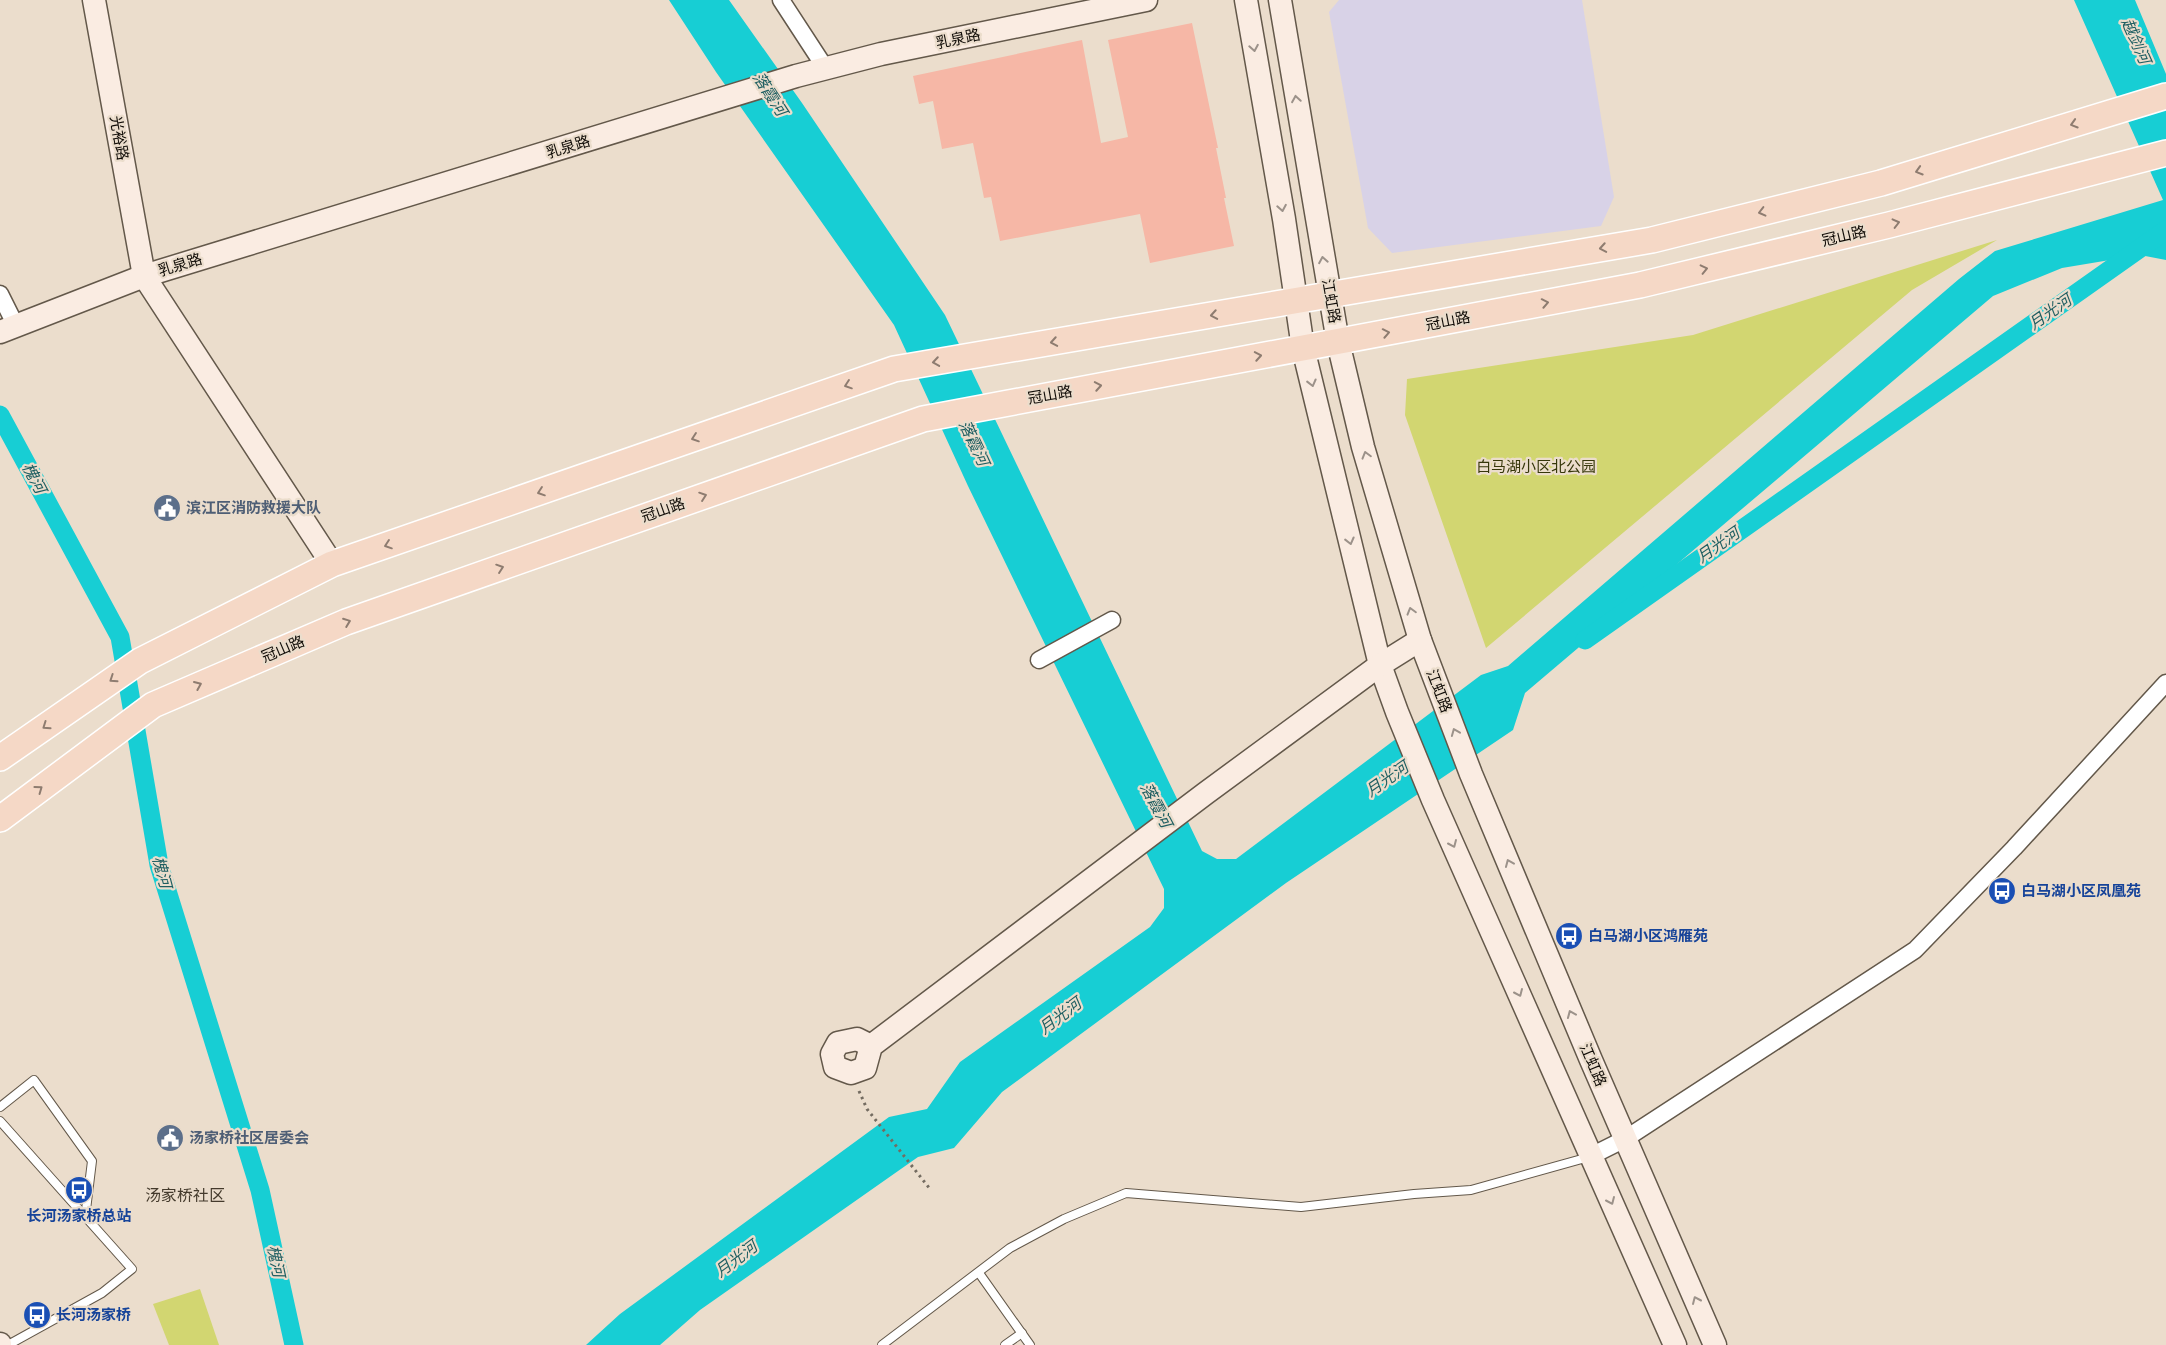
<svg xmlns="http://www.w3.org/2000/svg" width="2166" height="1345" font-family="'Fira Sans Condensed','Noto Sans SC',sans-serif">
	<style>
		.industrial { fill: #d8d2e7 }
		.green { fill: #d2d671 }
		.water { fill: #17ced4 }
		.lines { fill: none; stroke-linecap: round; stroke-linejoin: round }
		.canal { stroke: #17ced4; stroke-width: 19 }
		.building { fill: #f6b7a6 }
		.lane-casing { stroke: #63584a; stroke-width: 10 }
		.street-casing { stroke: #63584a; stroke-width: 19 }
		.secondary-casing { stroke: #63584a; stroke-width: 25 }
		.primary-casing { stroke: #fff; stroke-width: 28 }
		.path { stroke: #746c61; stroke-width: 3; stroke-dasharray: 2.5 4; stroke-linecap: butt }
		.lane { stroke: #fff; stroke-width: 8 }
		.street { stroke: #fff; stroke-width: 16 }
		.secondary { stroke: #faece2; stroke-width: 22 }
		.primary { stroke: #f5d8c6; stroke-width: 25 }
		.oneway { stroke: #9c928a }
		.oneway2 { stroke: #8e7c70 }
		.labels { text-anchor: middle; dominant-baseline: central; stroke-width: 4.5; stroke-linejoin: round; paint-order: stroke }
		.street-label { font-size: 15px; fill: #100c07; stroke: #ebddcc }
		.park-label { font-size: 15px; fill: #36370a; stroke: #ebddcc }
		.service-label { font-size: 15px; font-weight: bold; fill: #4e5e75; stroke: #ebddcc; text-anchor: start }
		.transit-label { font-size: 15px; font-weight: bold; fill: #164399; stroke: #ebddcc; text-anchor: start }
		.water-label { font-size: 16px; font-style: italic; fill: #1e5e61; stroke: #ebddcc }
		.neighbourhood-label { font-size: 16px; fill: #443a2c; stroke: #ebddcc }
	</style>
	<rect width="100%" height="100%" fill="#ebddcc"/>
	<path class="industrial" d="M1339,0H1582L1614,197L1601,226L1392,253L1368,228L1329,12Z"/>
	<g class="green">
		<path d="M1997,240L1912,290L1486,648L1405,415L1407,379L1693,335Z"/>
		<path d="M200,1289L219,1345H169L153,1304Z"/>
	</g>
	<path class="water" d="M669,0H729L802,103L945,315L1202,851L1217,859H1236L1481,675L1508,666L1959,279L1995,251L2163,200L2074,0H2135L2166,74V260L2140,255L2062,268L1993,296L1525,693L1513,730L1286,883L1002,1092L954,1148L918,1157L700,1310L660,1345H586L620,1314L889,1117L927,1109L960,1062L1150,927L1164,908V889L968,486L894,325L716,72Z"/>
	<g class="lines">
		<g class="canal">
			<path d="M0,415L120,637L159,865L260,1190L294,1345"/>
			<path d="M1585,640L2166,230"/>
		</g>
	</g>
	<path class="building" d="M1192,23L1218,148H1216L1226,198H1224L1234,246L1150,263L1140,214L1000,241L991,197L984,198L973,143L942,149L933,101L919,104L913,76L1082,40L1101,143L1128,137L1108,40Z"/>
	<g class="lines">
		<g class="lane-casing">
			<g id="lane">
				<path d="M0,1107L34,1080L92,1161L85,1218"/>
				<path d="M0,1121L132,1269L102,1293L8,1345"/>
				<path d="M979,1273L1030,1345"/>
				<path d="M882,1345L1010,1248L1064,1219L1126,1193L1301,1207L1414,1194L1471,1190L1589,1157"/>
				<path d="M1005,1345L1022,1333"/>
			</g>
		</g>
		<g class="street-casing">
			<g id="street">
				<path d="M781,0L826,69"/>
				<path d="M0,294L16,326"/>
				<path d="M1039,660L1112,620"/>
				<path d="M1591,1156L1625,1139L1915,950L2014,848L2166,683"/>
			</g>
		</g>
		<g class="secondary-casing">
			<g id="secondary">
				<path d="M94,0L144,276L332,564"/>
				<path d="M1246,0L1284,219L1303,348L1380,665L1397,712L1433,800L1675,1345"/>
				<path d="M1280,0L1338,342L1363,447L1420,640L1471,774L1591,1060L1715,1345"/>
				<path d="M0,332L144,276L796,76L881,54L1146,0"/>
				<path d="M871,1046L865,1068L851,1073L835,1067L832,1054L838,1043L857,1039L871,1046L1206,793L1380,665L1420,640"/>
				<path d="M0,1344V1345"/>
			</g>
		</g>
		<g class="primary-casing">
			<g id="primary">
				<path d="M0,758L140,661L332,564L894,369L1652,240L1881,183L2166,96"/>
				<path d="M0,819L153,705L346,622L923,419L1640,285L1889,225L2166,153"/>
			</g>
		</g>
		<path class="path" d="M859,1091L867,1109L930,1189"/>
		<use href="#lane" class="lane"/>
		<use href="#street" class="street"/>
		<use href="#secondary" class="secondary"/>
		<use href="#primary" class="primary"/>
	</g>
	<defs><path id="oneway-chevron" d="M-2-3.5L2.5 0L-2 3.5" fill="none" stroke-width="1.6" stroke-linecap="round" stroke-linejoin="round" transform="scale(1.25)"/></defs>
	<g class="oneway">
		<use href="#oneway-chevron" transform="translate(1254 48) rotate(80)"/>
		<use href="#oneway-chevron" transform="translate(1296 99) rotate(-99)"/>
		<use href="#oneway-chevron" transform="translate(1282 208) rotate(80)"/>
		<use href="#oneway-chevron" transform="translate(1323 260) rotate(-100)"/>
		<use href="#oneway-chevron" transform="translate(1312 383) rotate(76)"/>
		<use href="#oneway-chevron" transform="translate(1366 455) rotate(-106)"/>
		<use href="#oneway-chevron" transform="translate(1350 541) rotate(76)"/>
		<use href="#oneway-chevron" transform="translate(1411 611) rotate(-106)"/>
		<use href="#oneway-chevron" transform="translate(1455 732) rotate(-112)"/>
		<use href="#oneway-chevron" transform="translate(1453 844) rotate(66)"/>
		<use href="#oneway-chevron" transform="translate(1509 863) rotate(-113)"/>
		<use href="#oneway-chevron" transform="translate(1519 993) rotate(66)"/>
		<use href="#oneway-chevron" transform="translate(1571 1014) rotate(-113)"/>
		<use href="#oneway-chevron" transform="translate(1611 1201) rotate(66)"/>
		<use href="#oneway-chevron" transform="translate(1696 1300) rotate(-114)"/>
	</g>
	<g class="oneway2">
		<use href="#oneway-chevron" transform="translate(2074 124) rotate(163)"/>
		<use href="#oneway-chevron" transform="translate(1919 171) rotate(163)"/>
		<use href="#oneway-chevron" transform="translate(1762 212) rotate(166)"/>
		<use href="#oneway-chevron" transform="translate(1896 223) rotate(-14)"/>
		<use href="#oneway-chevron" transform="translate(1603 248) rotate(170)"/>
		<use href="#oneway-chevron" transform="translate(1704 269) rotate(-13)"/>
		<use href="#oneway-chevron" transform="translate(1545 303) rotate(-11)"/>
		<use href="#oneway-chevron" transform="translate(1214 315) rotate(170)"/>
		<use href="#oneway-chevron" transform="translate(1386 333) rotate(-11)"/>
		<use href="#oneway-chevron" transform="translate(1054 342) rotate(170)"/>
		<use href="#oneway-chevron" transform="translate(1258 356) rotate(-10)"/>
		<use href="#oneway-chevron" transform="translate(936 362) rotate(171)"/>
		<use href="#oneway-chevron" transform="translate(848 385) rotate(161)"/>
		<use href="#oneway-chevron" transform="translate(1098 386) rotate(-10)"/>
		<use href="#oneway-chevron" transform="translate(695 438) rotate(161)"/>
		<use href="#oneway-chevron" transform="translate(541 492) rotate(161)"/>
		<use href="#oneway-chevron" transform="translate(703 496) rotate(-19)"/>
		<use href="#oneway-chevron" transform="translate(388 545) rotate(161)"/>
		<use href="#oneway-chevron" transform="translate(500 568) rotate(-19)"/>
		<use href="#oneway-chevron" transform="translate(347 622) rotate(-21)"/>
		<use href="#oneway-chevron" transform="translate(113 679) rotate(146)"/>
		<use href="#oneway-chevron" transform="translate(198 685) rotate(-23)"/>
		<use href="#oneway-chevron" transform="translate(46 726) rotate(145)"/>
		<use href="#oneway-chevron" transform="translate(39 789) rotate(-36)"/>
	</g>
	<defs>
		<g id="civic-disc" transform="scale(1.4375)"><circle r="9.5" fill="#5c6f8a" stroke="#ebddcc"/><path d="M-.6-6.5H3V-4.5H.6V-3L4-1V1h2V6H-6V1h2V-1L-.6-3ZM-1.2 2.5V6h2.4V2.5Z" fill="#fff"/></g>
		<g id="bus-disc" transform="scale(1.4375)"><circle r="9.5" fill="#1a4fb4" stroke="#ebddcc"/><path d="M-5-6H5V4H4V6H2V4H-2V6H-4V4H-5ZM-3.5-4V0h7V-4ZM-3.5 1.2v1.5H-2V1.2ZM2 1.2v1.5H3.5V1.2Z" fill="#fff"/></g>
	</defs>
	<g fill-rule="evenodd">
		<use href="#civic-disc" x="167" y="508"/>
		<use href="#bus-disc" x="2002" y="891"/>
		<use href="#bus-disc" x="1569" y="936"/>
		<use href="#civic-disc" x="170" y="1138"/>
		<use href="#bus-disc" x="79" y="1190"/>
		<use href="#bus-disc" x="37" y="1315"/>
	</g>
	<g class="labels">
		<g class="street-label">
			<text transform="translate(958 39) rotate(-12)">乳泉路</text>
			<text transform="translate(119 138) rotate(80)">光裕路</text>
			<text transform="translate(568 147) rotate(-17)">乳泉路</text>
			<text transform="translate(1844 236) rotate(-13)">冠山路</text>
			<text transform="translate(180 265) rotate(-17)">乳泉路</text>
			<text transform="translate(1331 301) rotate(80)">江虹路</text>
			<text transform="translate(1448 321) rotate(-11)">冠山路</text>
			<text transform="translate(1050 395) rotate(-10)">冠山路</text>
			<text transform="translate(663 510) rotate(-19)">冠山路</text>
			<text transform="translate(283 649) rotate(-23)">冠山路</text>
			<text transform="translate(1439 691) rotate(69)">江虹路</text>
			<text transform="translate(1593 1065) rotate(67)">江虹路</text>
		</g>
		<g class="park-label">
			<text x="1536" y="467">白马湖小区北公园</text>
		</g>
		<g class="service-label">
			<text x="186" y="508">滨江区消防救援大队</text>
			<text x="189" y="1138">汤家桥社区居委会</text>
		</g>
		<g class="transit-label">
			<text x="2021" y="891">白马湖小区凤凰苑</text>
			<text x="1588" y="936">白马湖小区鸿雁苑</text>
			<text x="79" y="1216" text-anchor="middle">长河汤家桥总站</text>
			<text x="56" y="1315">长河汤家桥</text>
		</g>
		<g class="water-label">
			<text transform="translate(2136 41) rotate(66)">越剑河</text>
			<text transform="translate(770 94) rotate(57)">落霞河</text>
			<text transform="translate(2050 312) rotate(-35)">月光河</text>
			<text transform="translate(974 443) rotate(65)">落霞河</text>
			<text transform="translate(34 478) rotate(62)">槐河</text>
			<text transform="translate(1718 545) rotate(-35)">月光河</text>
			<text transform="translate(1387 779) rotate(-35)">月光河</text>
			<text transform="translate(1156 805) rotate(62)">落霞河</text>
			<text transform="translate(162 872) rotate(75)">槐河</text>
			<text transform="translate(1060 1016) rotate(-37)">月光河</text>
			<text transform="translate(736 1259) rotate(-37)">月光河</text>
			<text transform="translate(276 1261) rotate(78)">槐河</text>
		</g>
		<g class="neighbourhood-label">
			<text x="185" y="1195">汤家桥社区</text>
		</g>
	</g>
</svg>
